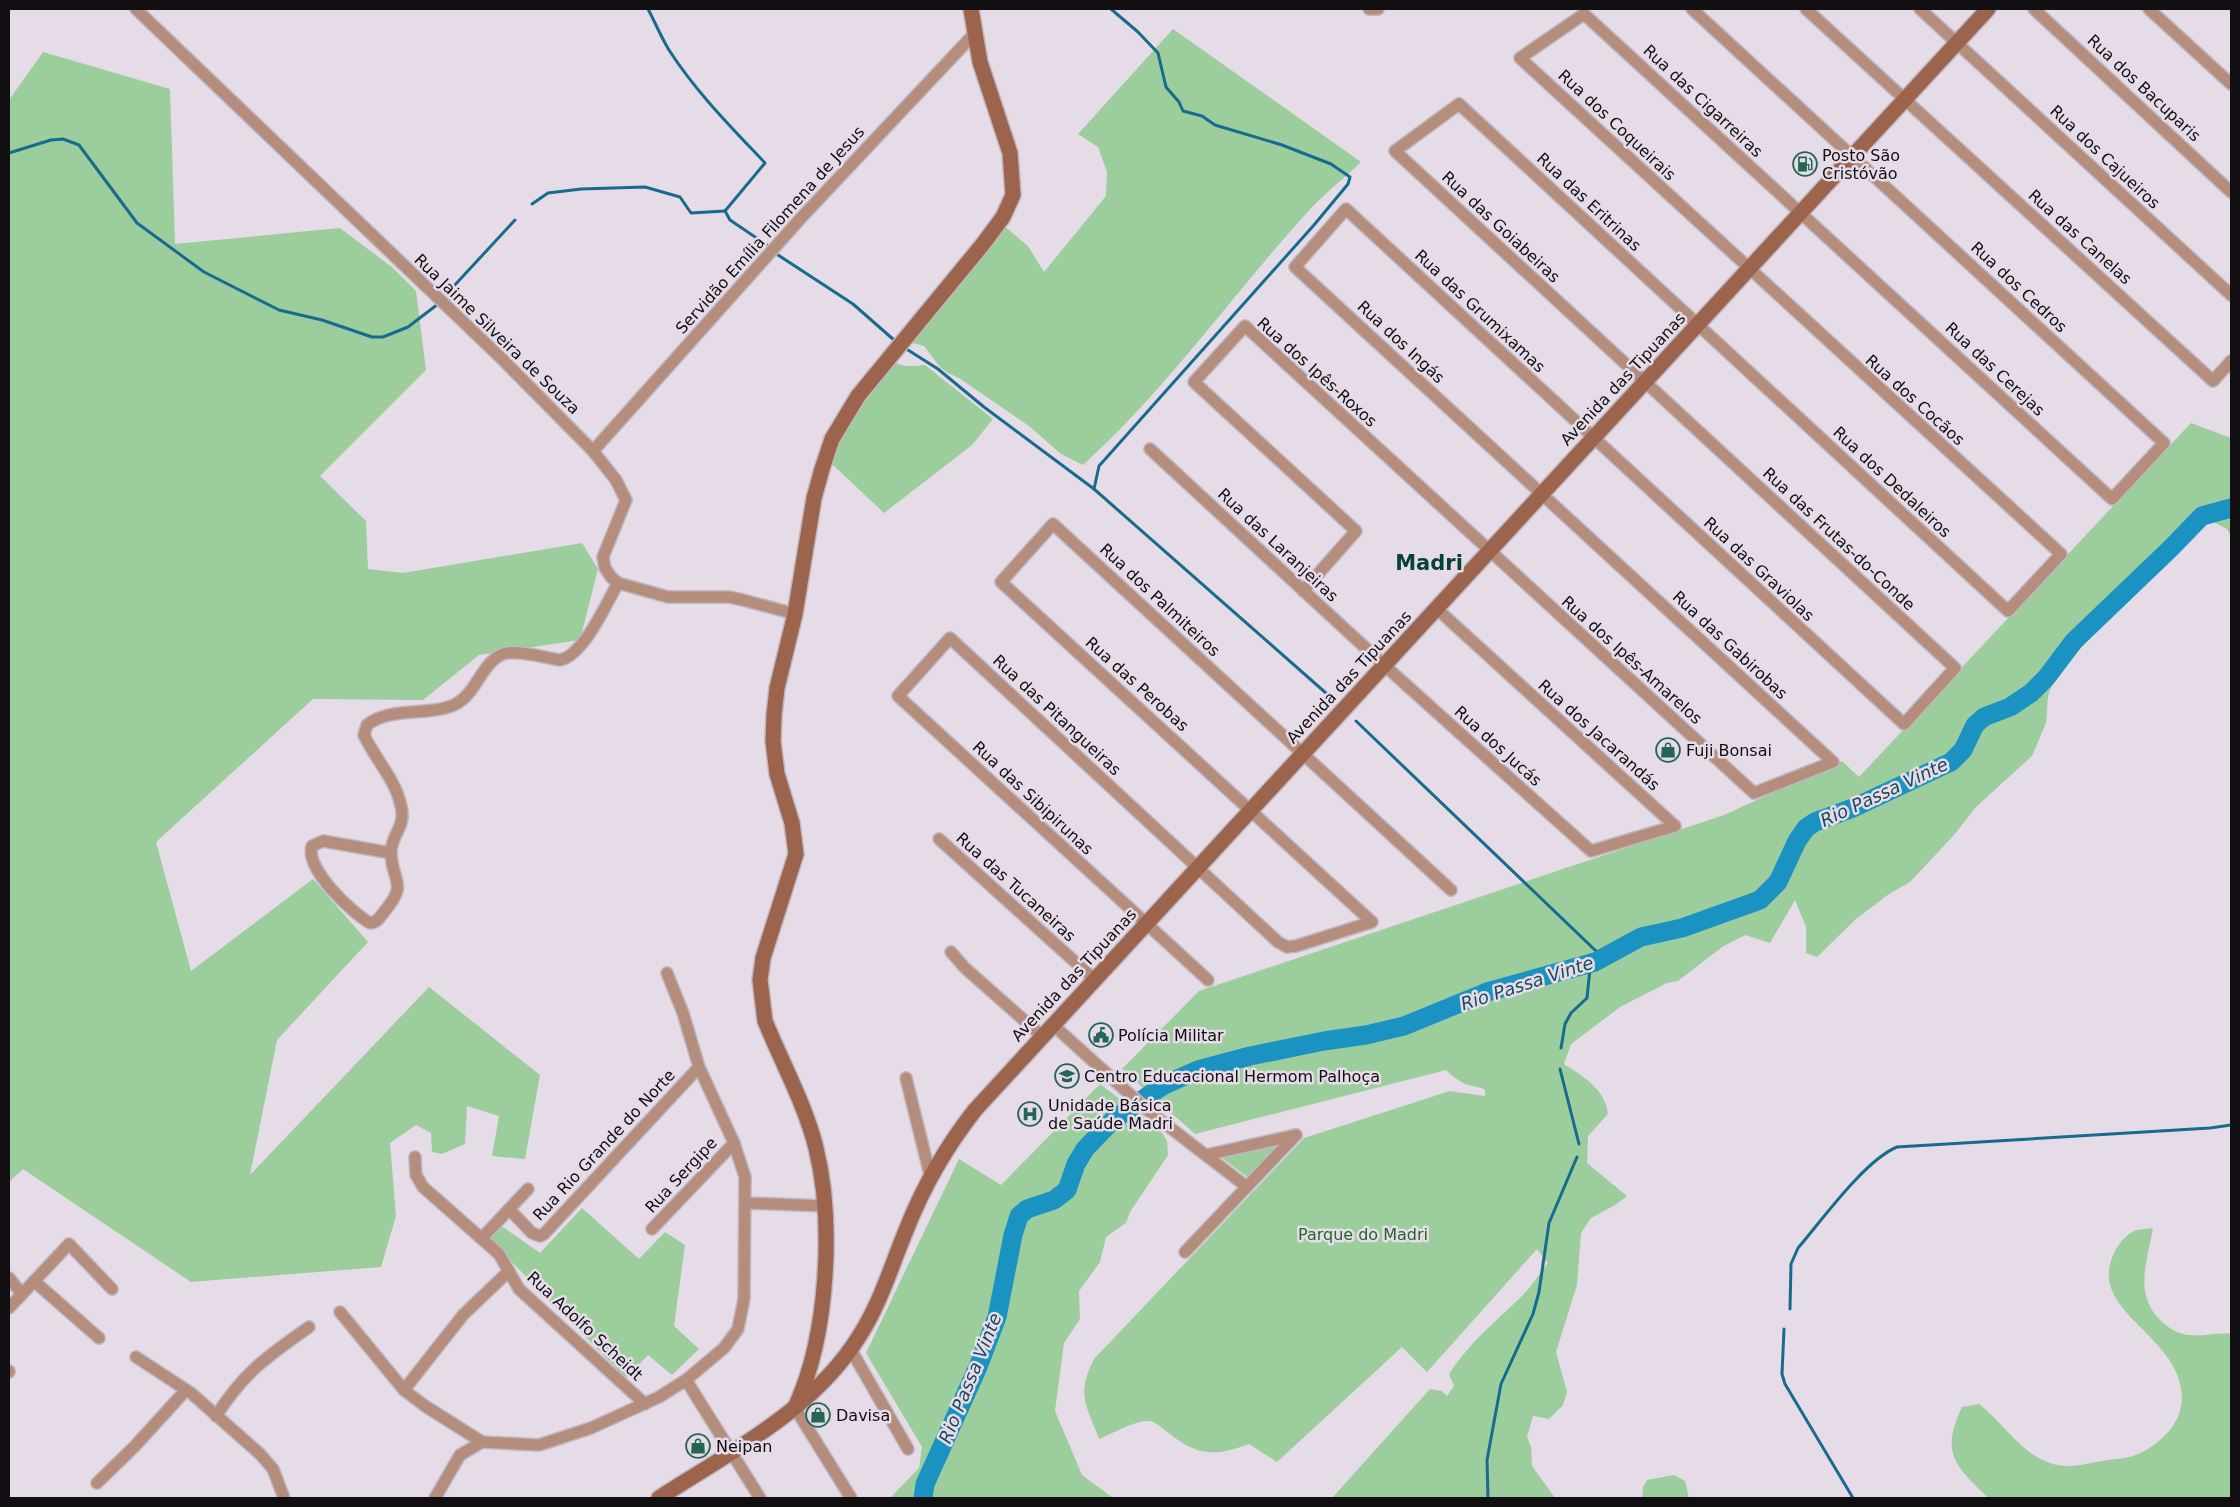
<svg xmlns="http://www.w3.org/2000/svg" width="2240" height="1507" font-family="'DejaVu Sans',sans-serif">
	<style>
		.green { fill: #9ccd9c }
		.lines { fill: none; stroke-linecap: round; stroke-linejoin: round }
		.stream { stroke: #186b8e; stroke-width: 3 }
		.river { stroke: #1b93c2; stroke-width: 19 }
		.street-casing { stroke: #bfb7c1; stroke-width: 14 }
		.secondary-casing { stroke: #bfb7c1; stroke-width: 18 }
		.street { stroke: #b58d7d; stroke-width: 11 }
		.secondary { stroke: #9d644d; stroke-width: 15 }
		.labels { text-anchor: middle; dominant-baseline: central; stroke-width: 5; stroke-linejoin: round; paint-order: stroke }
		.street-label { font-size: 16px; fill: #120f13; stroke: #e5dce7 }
		.poi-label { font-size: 16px; fill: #120f13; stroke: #e5dce7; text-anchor: start }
		.park-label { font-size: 16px; fill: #216828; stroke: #e5dce7 }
		.water-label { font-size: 18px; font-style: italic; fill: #1c495e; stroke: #e5dce7 }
		.district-label { font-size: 21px; font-weight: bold; fill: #0a4133; stroke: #e5dce7 }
	</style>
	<rect width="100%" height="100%" fill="#e5dce7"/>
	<g class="green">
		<path d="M1173,29L1361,162C1347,176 1330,189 1316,203C1236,289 1171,385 1083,465L1061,454L1029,426L959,378L948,373L940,367L924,346L909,342L1003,225L1028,246L1044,272L1106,196L1107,172L1098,147L1078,134Z"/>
		<path d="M43,52L170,89L175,244L340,228L393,268L416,291L426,370L320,476L366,521L368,569L403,573L582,543L598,569L580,640L479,655L423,700L313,699L156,842L191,971L313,879L368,942L277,1040L250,1175L429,987L540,1075L525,1159L492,1156L499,1116L467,1106L465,1144L442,1154L432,1152L431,1133L416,1125L390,1143L396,1216L381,1267L191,1282L23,1169L9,1182V100Z"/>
		<path d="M891,360C901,368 912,366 925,365L993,419L972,445L884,513L830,462L843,426Z"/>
		<path d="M2191,423L2231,438V536L2227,529L2202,516L2056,675L2048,696L2046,723L2032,756L1976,807L1954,835L1910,882L1889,894L1856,919L1817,957L1806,953V927L1795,900L1770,943L1745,935L1722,947L1678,981L1667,983L1620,1007L1571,1044L1564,1064C1584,1077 1605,1089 1608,1114L1588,1136L1587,1163L1627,1196L1615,1205L1591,1218L1581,1233L1577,1285L1556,1352L1567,1392L1563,1405L1549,1419L1533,1416L1527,1437L1531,1447L1532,1466L1555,1498H1332L1430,1389L1442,1391L1447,1396L1454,1386L1449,1374C1469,1343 1495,1322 1521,1297C1531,1288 1539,1274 1548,1263L1537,1249L1427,1372L1402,1347L1277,1462L1249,1444C1217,1456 1198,1457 1170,1434C1162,1429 1157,1421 1147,1421C1131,1422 1114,1433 1099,1439C1086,1404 1076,1395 1094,1359L1304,1138L1450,1091L1485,1096V1090C1479,1086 1475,1087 1468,1085C1460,1082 1452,1076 1446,1070L1195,1134L1122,1069L1199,991L1724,815L1842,761L1859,777Z"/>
		<path d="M1100,1084L1160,1130L1167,1141L1168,1155L1130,1212L1126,1223L1106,1237L1100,1262L1079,1291L1080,1319L1064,1343L1055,1411L1082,1475L1113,1498H890L919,1468L922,1447L866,1353L959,1159L1001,1185Z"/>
		<path d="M1273,1143L1281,1145L1250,1179L1222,1158Z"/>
		<path d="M582,1208L639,1259L665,1232L685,1245L674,1326L699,1349L672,1375L648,1355L626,1378L488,1238L500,1225L540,1253Z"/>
		<path d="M2153,1228C2147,1262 2133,1295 2162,1322C2170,1329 2178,1334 2189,1335C2203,1337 2217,1332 2231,1334V1498H1988C1955,1465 1940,1454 1962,1407L1979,1404C2007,1425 2029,1468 2070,1466C2086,1465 2102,1460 2118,1459C2139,1457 2156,1446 2170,1430C2177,1421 2181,1411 2182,1399C2182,1344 2114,1321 2109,1279C2107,1262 2118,1239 2134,1231C2139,1229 2148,1229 2153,1228Z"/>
		<path d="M1674,1475L1685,1481L1689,1498H1642L1643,1487L1647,1480Z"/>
	</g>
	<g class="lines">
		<g class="stream">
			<path d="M648,9C655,22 661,37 669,50C696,92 731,127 765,163L725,211"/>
			<path d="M9,153L51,140L63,139L79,145L137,223L204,272L279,310L322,320L372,337H383L408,327L438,304"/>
			<path d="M532,204L548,193L581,189L645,187L680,197L691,213L725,211"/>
			<path d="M725,211L730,220L767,245"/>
			<path d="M778,255L853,304L894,340"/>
			<path d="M453,287L515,220"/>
			<path d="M908,350L938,369L984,407L1094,489L1335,701"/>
			<path d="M1094,489L1099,466L1314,225L1348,184L1350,177L1331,164L1282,145L1215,125L1202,116L1183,111L1179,102L1166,87L1158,53L1138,32L1111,9"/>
			<path d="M1356,721L1596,951L1608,955"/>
			<path d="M1561,1048L1565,1024L1571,1013L1587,998L1590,969L1595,962"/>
			<path d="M1560,1069L1579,1144"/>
			<path d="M1790,1309L1791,1264L1798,1248C1822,1220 1865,1160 1897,1147L2210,1128L2231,1125"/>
			<path d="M1784,1329L1782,1374L1785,1384L1853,1498"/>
			<path d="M1488,1498L1487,1460L1501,1384L1533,1314L1539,1292L1549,1223L1577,1157"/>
		</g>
		<path class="river" d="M923,1498L925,1484L978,1367L997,1317L1013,1235L1019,1216L1027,1209L1054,1200L1067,1190L1076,1164L1085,1149L1112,1121L1136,1104L1164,1085L1198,1070L1250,1056L1324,1041L1366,1035L1404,1026L1487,992L1595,962L1641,937L1682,928L1760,900L1778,882L1797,841L1806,828L1815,822L1853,808L1951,762L1963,750L1975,725L1984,717L2010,707L2031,693L2046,678L2074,641L2171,548L2202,516L2231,508"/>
		<g class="street-casing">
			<g id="street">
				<path d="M136,9L501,358L593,451L616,480L626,500L603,557L605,568L611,577L618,583L668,597H729L743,600L795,614"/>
				<path d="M1369,9H1378"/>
				<path d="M1806,9L2213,381L2231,361"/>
				<path d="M1920,9L2231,295"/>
				<path d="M2034,9L2231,192"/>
				<path d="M2149,9L2231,84"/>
				<path d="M1150,449L1384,665L1591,851L1675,826L1436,608"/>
				<path d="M593,451L801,218L974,34"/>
				<path d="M1303,591L1356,531L1194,382L1245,326L1754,793L1833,762L1295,267L1346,209L1904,724L1955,668L1395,151L1459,104L2008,611L2061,554L1520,58L1584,14L2112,499L2164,443L1692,9"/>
				<path d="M939,839L1094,979"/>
				<path d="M391,853L323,841L312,846C305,869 351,912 370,923C377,923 380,917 384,912C409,882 392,883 391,853C391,833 408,827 400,802C394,778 374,757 364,735L367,725C391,706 429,717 456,704C477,693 481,663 503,654C516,649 546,658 560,660C584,655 606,604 618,583"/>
				<path d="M951,952L965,968L1042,1036"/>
				<path d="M1208,980L898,696L950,638L1278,942L1287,947L1296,946L1372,922L1001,582L1053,524L1451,890"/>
				<path d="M1052,1024L1146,1109L1247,1187"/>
				<path d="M906,1078L930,1175"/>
				<path d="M1206,1155L1296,1135"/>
				<path d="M415,1157L416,1175L423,1187L499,1254L519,1289L645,1404"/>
				<path d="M746,1203L825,1206"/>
				<path d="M509,1209L532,1233L540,1236L544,1234L699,1067"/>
				<path d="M652,1229L734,1143"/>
				<path d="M482,1238L528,1189"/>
				<path d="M1185,1252L1296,1135"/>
				<path d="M9,1278L22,1294"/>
				<path d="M34,1281L99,1338"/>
				<path d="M9,1308L69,1244L112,1289"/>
				<path d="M340,1312L404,1390L425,1406L482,1442L539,1445L591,1428L659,1397L686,1380L724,1348L738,1329L744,1299L745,1177L734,1143L699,1067L683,1013L667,973"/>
				<path d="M851,1350L908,1449"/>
				<path d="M136,1357L191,1393L260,1454L273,1469L284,1498"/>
				<path d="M9,1372V1371"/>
				<path d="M686,1380L760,1498"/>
				<path d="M404,1390L463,1315L509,1271"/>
				<path d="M795,1408L851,1498"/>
				<path d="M216,1416C244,1372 268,1356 309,1327"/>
				<path d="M97,1483L135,1446L186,1390"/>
				<path d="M435,1498L460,1455L482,1442"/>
			</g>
		</g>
		<g class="secondary-casing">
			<g id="secondary">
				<path d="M797,1403C828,1333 834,1222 816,1148C805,1104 782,1063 765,1021L760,980L763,958L796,854L792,823L777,774L773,741L774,715L777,688L795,614L814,498L822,469L832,439L858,396L983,244L1003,217L1013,195L1010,153L980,62L971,9"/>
				<path d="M659,1498C730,1452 814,1410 860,1335C881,1302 892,1264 907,1228C924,1185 946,1147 975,1110L1988,9"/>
			</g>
		</g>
		<use href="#street" class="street"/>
		<use href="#secondary" class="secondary"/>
	</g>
	<defs>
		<g id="fuel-ring" transform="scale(1.25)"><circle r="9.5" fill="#e5dce7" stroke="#256553" stroke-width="1.5"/><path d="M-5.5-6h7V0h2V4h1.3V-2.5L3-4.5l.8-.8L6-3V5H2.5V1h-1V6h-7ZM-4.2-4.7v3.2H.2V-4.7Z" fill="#256553"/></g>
		<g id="shop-ring" transform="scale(1.25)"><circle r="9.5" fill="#e5dce7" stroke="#256553" stroke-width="1.5"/><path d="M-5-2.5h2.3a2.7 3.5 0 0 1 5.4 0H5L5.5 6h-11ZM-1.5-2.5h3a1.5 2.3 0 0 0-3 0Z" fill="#256553"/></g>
		<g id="civic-ring" transform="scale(1.25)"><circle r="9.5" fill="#e5dce7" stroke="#256553" stroke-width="1.5"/><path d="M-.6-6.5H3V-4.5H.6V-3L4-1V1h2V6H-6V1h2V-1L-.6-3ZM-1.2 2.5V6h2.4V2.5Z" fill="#256553"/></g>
		<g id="school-ring" transform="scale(1.25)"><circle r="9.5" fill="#e5dce7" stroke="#256553" stroke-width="1.5"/><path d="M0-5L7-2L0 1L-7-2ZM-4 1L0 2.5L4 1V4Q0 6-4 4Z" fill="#256553"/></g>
		<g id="hospital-ring" transform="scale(1.25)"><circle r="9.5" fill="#e5dce7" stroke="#256553" stroke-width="1.5"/><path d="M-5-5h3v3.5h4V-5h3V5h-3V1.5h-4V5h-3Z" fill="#256553"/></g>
	</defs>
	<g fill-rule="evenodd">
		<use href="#fuel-ring" x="1805" y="164"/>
		<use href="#shop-ring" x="1668" y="750"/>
		<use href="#civic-ring" x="1101" y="1035"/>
		<use href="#school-ring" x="1067" y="1076"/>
		<use href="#hospital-ring" x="1030" y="1114"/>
		<use href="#shop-ring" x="818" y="1415"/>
		<use href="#shop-ring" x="698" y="1446"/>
	</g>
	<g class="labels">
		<g class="street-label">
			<text transform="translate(2144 88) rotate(43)">Rua dos Bacuparis</text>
			<text transform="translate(1703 101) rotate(43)">Rua das Cigarreiras</text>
			<text transform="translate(1617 125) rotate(43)">Rua dos Coqueirais</text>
			<text transform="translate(2105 157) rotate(43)">Rua dos Cajueiros</text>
			<text transform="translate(1589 202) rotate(43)">Rua das Eritrinas</text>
			<text transform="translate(1501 227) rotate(43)">Rua das Goiabeiras</text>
			<text transform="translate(770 230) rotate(-48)">Servidão Emília Filomena de Jesus</text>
			<text transform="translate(2080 237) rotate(42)">Rua das Canelas</text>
			<text transform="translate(2019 287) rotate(43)">Rua dos Cedros</text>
			<text transform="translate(1480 311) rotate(43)">Rua das Grumixamas</text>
			<text transform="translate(497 334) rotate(44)">Rua Jaime Silveira de Souza</text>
			<text transform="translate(1401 342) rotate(43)">Rua dos Ingás</text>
			<text transform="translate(1995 369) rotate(43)">Rua das Cerejas</text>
			<text transform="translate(1317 372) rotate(42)">Rua dos Ipês-Roxos</text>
			<text transform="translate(1623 379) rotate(-47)">Avenida das Tipuanas</text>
			<text transform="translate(1915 400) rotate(42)">Rua dos Cocãos</text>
			<text transform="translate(1892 482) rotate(43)">Rua dos Dedaleiros</text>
			<text transform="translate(1839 539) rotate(43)">Rua das Frutas-do-Conde</text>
			<text transform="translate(1278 545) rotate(43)">Rua das Laranjeiras</text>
			<text transform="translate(1759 569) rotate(43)">Rua das Graviolas</text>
			<text transform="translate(1160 600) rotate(43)">Rua dos Palmiteiros</text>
			<text transform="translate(1730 645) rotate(43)">Rua das Gabirobas</text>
			<text transform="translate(1632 660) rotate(42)">Rua dos Ipês-Amarelos</text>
			<text transform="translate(1349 677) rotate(-47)">Avenida das Tipuanas</text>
			<text transform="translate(1137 684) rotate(42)">Rua das Perobas</text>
			<text transform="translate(1057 715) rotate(43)">Rua das Pitangueiras</text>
			<text transform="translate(1599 735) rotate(42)">Rua dos Jacarandás</text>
			<text transform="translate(1498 746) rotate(42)">Rua dos Jucás</text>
			<text transform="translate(1033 798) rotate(43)">Rua das Sibipirunas</text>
			<text transform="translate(1016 887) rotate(42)">Rua das Tucaneiras</text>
			<text transform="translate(1074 975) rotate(-47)">Avenida das Tipuanas</text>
			<text transform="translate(604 1145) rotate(-47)">Rua Rio Grande do Norte</text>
			<text transform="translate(681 1175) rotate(-47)">Rua Sergipe</text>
			<text transform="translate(585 1326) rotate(43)">Rua Adolfo Scheidt</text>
		</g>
		<g class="poi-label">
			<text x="1822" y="155">Posto São<tspan x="1822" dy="18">Cristóvão</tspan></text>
			<text x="1686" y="750">Fuji Bonsai</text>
			<text x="1118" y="1035">Polícia Militar</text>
			<text x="1084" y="1076">Centro Educacional Hermom Palhoça</text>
			<text x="1048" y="1105">Unidade Básica<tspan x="1048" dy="18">de Saúde Madri</tspan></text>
			<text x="836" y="1415">Davisa</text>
			<text x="716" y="1446">Neipan</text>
		</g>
		<g class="park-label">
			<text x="1363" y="1234">Parque do Madri</text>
		</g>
		<g class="water-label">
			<text transform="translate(1884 792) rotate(-25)">Rio Passa Vinte</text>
			<text transform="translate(1527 983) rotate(-18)">Rio Passa Vinte</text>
			<text transform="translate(970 1378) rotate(-68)">Rio Passa Vinte</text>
		</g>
		<g class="district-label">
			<text x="1429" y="563">Madri</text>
		</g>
	</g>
	<rect width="2240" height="1507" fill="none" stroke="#120f13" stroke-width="20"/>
</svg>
